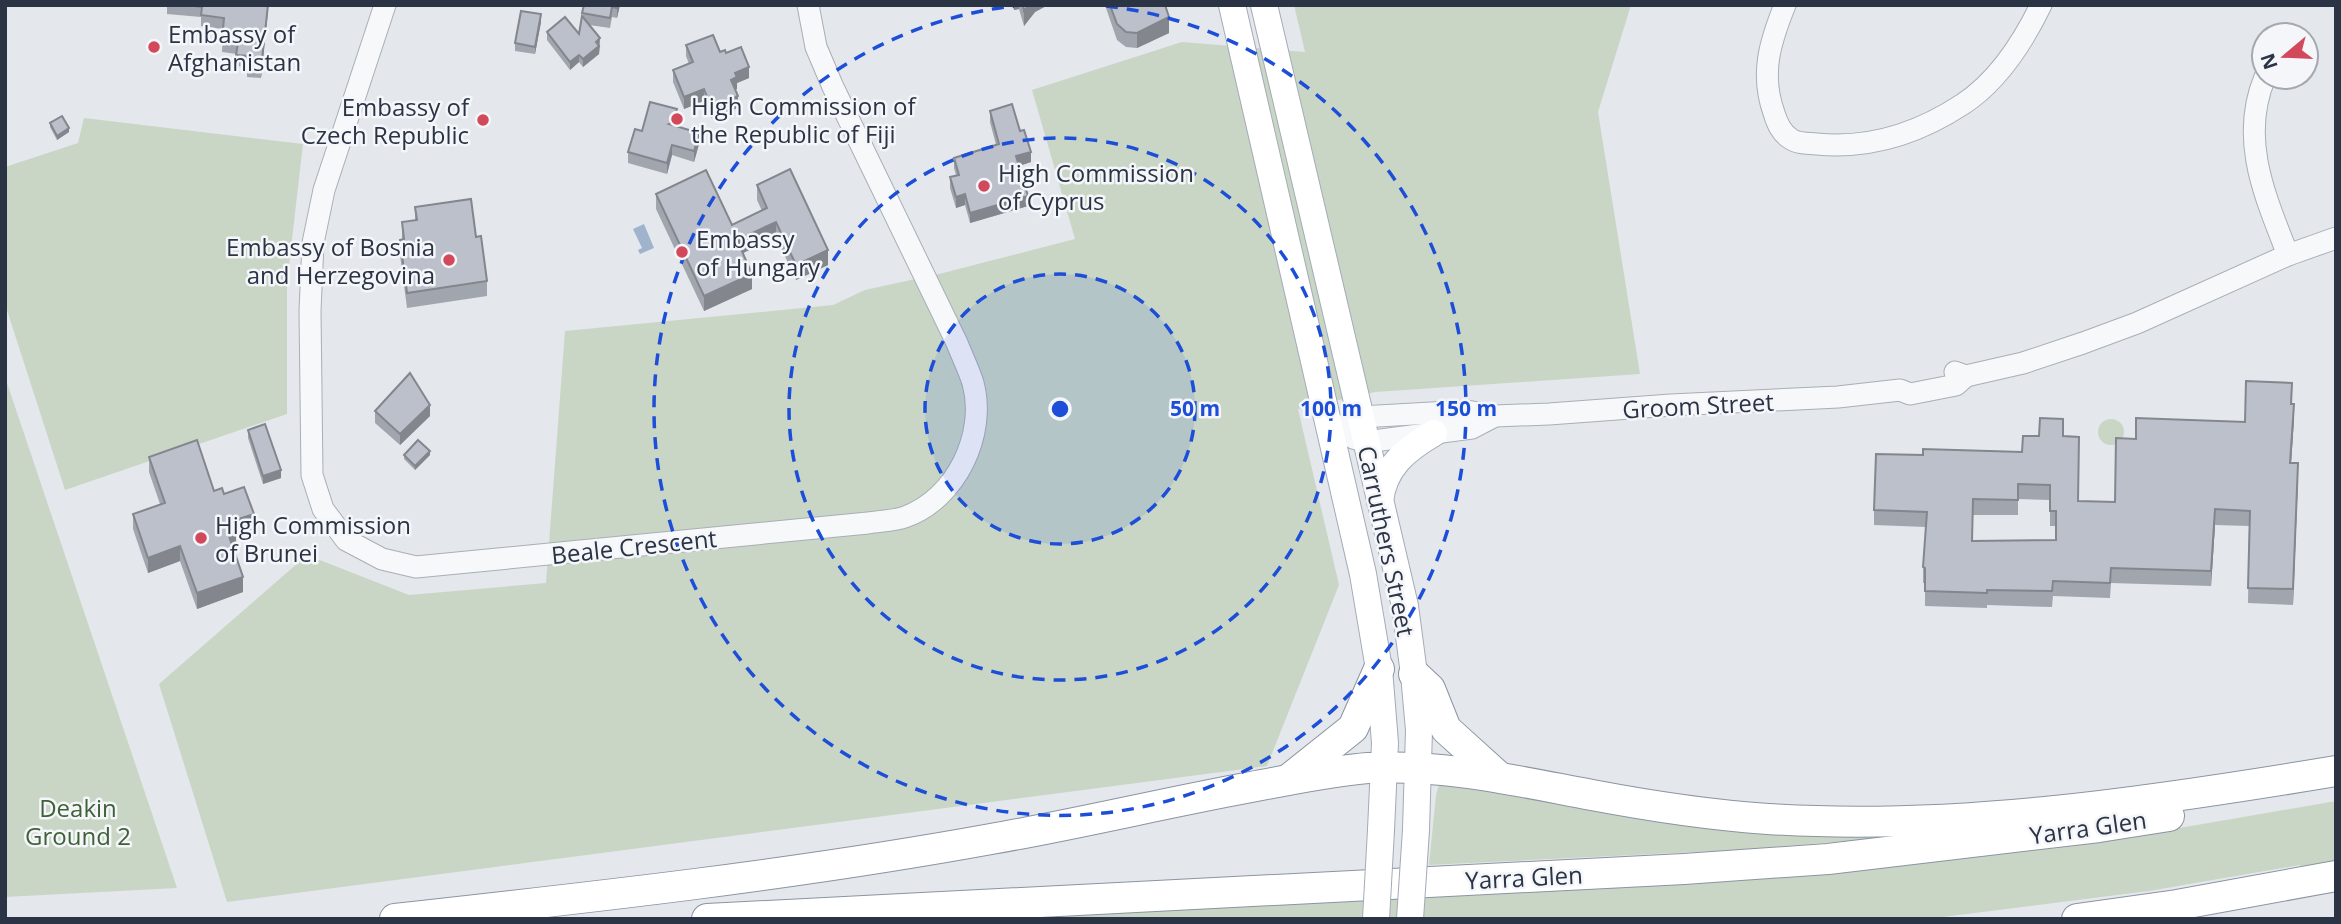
<svg xmlns="http://www.w3.org/2000/svg" width="2341" height="924" font-family="'Open Sans',sans-serif">
	<style>
		.green { fill: #c9d6c5 }
		.water { fill: #9fb4cc }
		.lines { fill: none; stroke-linecap: round; stroke-linejoin: round }
		.minor-casing { stroke: #a9aeb7; stroke-width: 23 }
		.major-casing { stroke: #a3abb8; stroke-width: 28 }
		.highway-casing { stroke: #8b94a3; stroke-width: 32 }
		.minor { stroke: #f7f8fa; stroke-width: 21 }
		.major { stroke: #fff; stroke-width: 26 }
		.highway { stroke: #fff; stroke-width: 30 }
		.major-bridge-casing { stroke: #a3abb8; stroke-width: 28; stroke-linecap: butt }
		.major-bridge { stroke: #fff; stroke-width: 26 }
		.wall { fill: #a1a5ae; fill-rule: evenodd }
		.shaded-wall { fill: #83868d }
		.building { fill: #bbc0ca; stroke: #83868d; stroke-width: 2; fill-rule: evenodd }
		.ring { fill: none; stroke: #1d4ed8; stroke-width: 3.5; stroke-dasharray: 12 9 }
		.poi-dot { fill: #d1495b; stroke: #f4f6f9; stroke-width: 2.5 }
		.labels { text-anchor: middle; dominant-baseline: central; stroke-width: 5; stroke-linejoin: round; paint-order: stroke }
		.poi-label { font-size: 24px; fill: #2b3445; stroke: #f4f6f9; text-anchor: start }
		.street-label { font-size: 24px; fill: #2b3445; stroke: #f4f6f9 }
		.park-label { font-size: 24px; fill: #3f6138; stroke: #f4f6f9 }
		.centre { fill: #1d4ed8; stroke: #f4f6f9; stroke-width: 3.5 }
		.ring-label { font-size: 21px; text-anchor: middle; font-weight: bold; fill: #1d4ed8; stroke: #f4f6f9; stroke-width: 5; stroke-linejoin: round; paint-order: stroke }
	</style>
	<rect width="100%" height="100%" fill="#e4e7ec"/>
	<g class="green">
		<path d="M1294,5H1631L1598,112L1640,374L1375,392L1298,409L1339,585L1267,766L227,902L159,684L307,555L409,595L546,583L565,331L833,305L865,290L943,273L1075,239L1032,90L1182,42L1305,52Z"/>
		<path d="M84,118L303,144L287,283V414L65,490L5,304V167L78,143Z"/>
		<path d="M5,377L177,888L5,897Z"/>
		<circle cx="2111" cy="432" r="13"/>
		<path d="M1440,781L1909,836L1736,850L1429,865L1436,795Z"/>
		<path d="M2336,801V866L2302,871L2300,865L2149,891L1927,919H957L1876,867L2139,835Z"/>
	</g>
	<path class="water" d="M644,224L654,248L640,254L638,250L642,248L633,229Z"/>
	<g class="lines">
		<g class="minor-casing">
			<g id="minor">
				<path d="M385,5L324,190L313,243L310,311L312,475L323,509L346,540L382,559L416,567L868,523C880,521 894,521 905,517C956,499 987,434 973,383C969,370 962,356 957,343L833,87L816,47L808,5"/>
				<path d="M1785,5C1770,42 1760,74 1774,113C1777,123 1781,133 1791,139C1798,144 1809,143 1817,144C1869,149 1919,133 1963,104C1998,81 2023,42 2041,5"/>
				<path d="M2265,77C2239,139 2265,196 2288,255"/>
				<path d="M1955,372L1966,376L2023,363L2083,343L2137,323L2288,255L2336,238"/>
				<path d="M1331,432L1360,417L1467,411L1495,416L1549,414L1671,405L1838,397L1900,390L1910,394L1956,385L1966,376"/>
				<path d="M1353,438L1366,442L1472,428L1495,416"/>
			</g>
		</g>
		<g class="major-casing">
			<g id="major">
				<path d="M1232,5L1363,574L1379,669L1385,743L1381,830"/>
				<path d="M1264,5L1405,606L1414,674L1419,730L1416,830"/>
				<path d="M1380,501C1384,467 1405,450 1434,433"/>
			</g>
		</g>
		<g class="highway-casing">
			<g id="highway">
				<path d="M1414,674L1430,689L1446,729L1498,776"/>
				<path d="M1289,779L1353,728L1379,669"/>
				<path d="M395,919C594,897 793,875 991,839C1078,824 1164,803 1251,787C1290,780 1329,771 1368,768C1445,764 1517,781 1592,795C1650,806 1709,815 1768,819C1956,831 2150,802 2336,771"/>
				<path d="M707,919L1684,869L1828,859L2099,827L2169,816"/>
				<path d="M2077,919L2177,905L2336,876"/>
			</g>
		</g>
		<use href="#minor" class="minor"/>
		<use href="#major" class="major"/>
		<use href="#highway" class="highway"/>
		<g class="major-bridge-casing">
			<g id="major-bridge">
				<path d="M1376,919L1381,830"/>
				<path d="M1410,919L1416,830"/>
			</g>
		</g>
		<use href="#major-bridge" class="major-bridge"/>
	</g>
	<g class="wall">
		<path d="M167,5H268L261,78L247,77V67L236,66L237,54L222,52L223,29L201,26V17L167,14Z"/>
		<path d="M584,5H620L617,18L612,17L610,28L589,25L600,46L599,54L583,67L579,62L570,70L547,40V32L579,34Z"/>
		<path d="M1012,5H1048L1035,12L1024,26L1019,9L1014,10Z"/>
		<path d="M1105,5H1165L1169,33L1137,48L1126,47L1117,40Z"/>
		<path d="M541,22L535,54L515,51V43Z"/>
		<path d="M686,45L726,53L749,78L737,83V89L735,90L738,108L711,118L704,101L684,109L673,82V70L689,64L686,56Z"/>
		<path d="M990,111L1020,131L1031,162L1019,166L1028,206L970,223L965,205L956,208L950,188V177L956,175L954,168V158L996,145L990,122Z"/>
		<path d="M677,120L675,126L699,144L694,162L672,155L667,174L628,163V152L642,131Z"/>
		<path d="M50,123L69,132L57,140L50,127Z"/>
		<path d="M757,185L828,265L796,280L776,237L743,253L752,289L704,311L656,209V194L732,225L762,211L757,200Z"/>
		<path d="M415,207L476,237L487,281V296L407,308L400,255V240L402,239V222L415,221Z"/>
		<path d="M2292,404L2294,419L2291,463L2298,478L2293,605L2248,603L2249,526L2215,525L2211,586L2111,583L2110,598L2053,596L2052,607L1987,605V608L1925,606V583H1923V567L1926,527L1874,525V510L1923,455L2022,452L2063,437L2078,501L2115,502L2136,439L2245,422ZM2018,499L2050,500V526H2056V540L1973,541V515H2018Z"/>
		<path d="M375,411L430,416L400,445L375,423Z"/>
		<path d="M248,430L281,478L263,484L248,438Z"/>
		<path d="M404,455H430L415,470L404,459Z"/>
		<path d="M149,457L214,491L224,494L254,529L236,535V545L232,546L243,592L197,609L180,561L148,573L133,529V514L160,504L149,472Z"/>
	</g>
	<g class="shaded-wall">
		<path d="M268,5V11L261,78V68Z"/>
		<path d="M618,5H620L617,18V8Z"/>
		<path d="M1014,5H1019V9L1014,10Z"/>
		<path d="M1029,5H1048L1035,12L1024,26V11Z"/>
		<path d="M541,14V22L535,54V47Z"/>
		<path d="M1169,17V33L1137,48V33Z"/>
		<path d="M600,38L599,54L583,67V59L596,42Z"/>
		<path d="M579,55V62L570,70V62Z"/>
		<path d="M749,67V78L737,83V89L731,91V80L735,73Z"/>
		<path d="M704,89V101L684,109V97Z"/>
		<path d="M738,96V108L711,118V107Z"/>
		<path d="M677,109V120L673,133L669,124Z"/>
		<path d="M69,128V132L57,140V136Z"/>
		<path d="M699,133V144L694,162V151Z"/>
		<path d="M672,145V155L667,174V163Z"/>
		<path d="M1031,152V162L1016,167V156Z"/>
		<path d="M965,194V205L956,208V197Z"/>
		<path d="M1028,196V206L970,223V213Z"/>
		<path d="M776,222V237L737,256V240Z"/>
		<path d="M828,250V265L796,280V265Z"/>
		<path d="M752,274V289L704,311V296Z"/>
		<path d="M2294,404V419L2290,478V463Z"/>
		<path d="M430,405V416L400,445V434Z"/>
		<path d="M430,451V455L415,470V466Z"/>
		<path d="M2298,463V478L2293,605V589Z"/>
		<path d="M281,470V478L263,484V476Z"/>
		<path d="M2215,509V525L2211,586V571Z"/>
		<path d="M254,514V529L236,535V545L228,548V533L233,521Z"/>
		<path d="M180,546V561L148,573V558Z"/>
		<path d="M243,577V592L197,609V593Z"/>
	</g>
	<g class="building">
		<path d="M187,5H268L261,68L247,66L248,56L236,55L238,43L222,41L224,18L201,15L202,7Z"/>
		<path d="M584,5H618L617,8L612,7L610,18L582,13Z"/>
		<path d="M1023,5H1029L1024,11Z"/>
		<path d="M1110,5H1165L1169,17L1137,33L1126,32L1117,24Z"/>
		<path d="M521,11L541,14L535,47L515,43Z"/>
		<path d="M582,16L600,38L596,42L599,46L583,59L579,55L570,62L547,32L565,17L579,34Z"/>
		<path d="M713,35L720,52L725,50L726,53L741,47L749,67L735,73L737,77L731,80L738,96L711,107L704,89L684,97L673,70L693,62L686,45Z"/>
		<path d="M650,102L677,109L673,122L669,124L699,133L694,151L672,145L667,163L628,152L635,129L642,131Z"/>
		<path d="M1012,104L1020,131L1024,130L1031,152L1016,156L1028,196L970,213L965,194L956,197L950,177L959,175L954,158L999,144L990,111Z"/>
		<path d="M62,116L69,128L57,136L50,123Z"/>
		<path d="M790,169L828,250L796,265L776,222L737,240L752,274L704,296L656,194L706,170L732,225L767,208L757,185Z"/>
		<path d="M471,199L476,237L481,236L487,281L407,293L400,240L404,239L402,222L417,220L415,207Z"/>
		<path d="M410,373L430,405L400,434L375,411Z"/>
		<path d="M2246,381L2292,383L2291,404H2294L2290,463H2298L2293,589L2248,588L2250,511L2215,509L2211,571L2111,568L2110,583L2053,581L2052,591L1987,590V593L1925,591V568L1923,567L1927,512L1874,510L1876,454L1923,455V449L2022,452L2023,436H2039L2040,418L2063,419V436L2079,437L2078,501L2115,502L2116,438L2136,439V418L2245,422ZM2018,484L2050,485V511H2056V540L1972,541L1973,499L2018,500Z"/>
		<path d="M265,424L281,470L263,476L248,430Z"/>
		<path d="M197,440L214,491L222,488L224,494L244,487L254,514L233,521L236,530L228,533L243,577L197,593L180,546L148,558L133,514L165,503L149,457Z"/>
		<path d="M418,440L430,451L415,466L404,455Z"/>
	</g>
	<circle cx="1060" cy="409" r="135" fill="#1d4ed8" fill-opacity=".12"/>
	<g class="ring">
		<circle cx="1060" cy="409" r="135"/>
		<circle cx="1060" cy="409" r="271"/>
		<path d="M1106 6A406 406 0 1 1 1014 6"/>
	</g>
	<g class="poi-dot">
		<circle cx="154" cy="47" r="7"/>
		<circle cx="677" cy="119" r="7"/>
		<circle cx="483" cy="120" r="7"/>
		<circle cx="984" cy="186" r="7"/>
		<circle cx="682" cy="252" r="7"/>
		<circle cx="449" cy="260" r="7"/>
		<circle cx="201" cy="538" r="7"/>
	</g>
	<g class="labels">
		<g class="poi-label">
			<text x="168" y="33">Embassy of<tspan x="168" dy="28">Afghanistan</tspan></text>
			<text x="691" y="105">High Commission of<tspan x="691" dy="28">the Republic of Fiji</tspan></text>
			<text x="469" y="106" text-anchor="end">Embassy of<tspan x="469" dy="28">Czech Republic</tspan></text>
			<text x="998" y="172">High Commission<tspan x="998" dy="28">of Cyprus</tspan></text>
			<text x="696" y="238">Embassy<tspan x="696" dy="28">of Hungary</tspan></text>
			<text x="435" y="246" text-anchor="end">Embassy of Bosnia<tspan x="435" dy="28">and Herzegovina</tspan></text>
			<text x="215" y="524">High Commission<tspan x="215" dy="28">of Brunei</tspan></text>
		</g>
		<g class="street-label">
			<text transform="translate(1698 405) rotate(-3)">Groom Street</text>
			<text transform="translate(1387 541) rotate(78)">Carruthers Street</text>
			<text transform="translate(634 546) rotate(-6)">Beale Crescent</text>
			<text transform="translate(2088 827) rotate(-8)">Yarra Glen</text>
			<text transform="translate(1524 877) rotate(-3)">Yarra Glen</text>
		</g>
		<g class="park-label">
			<text x="78" y="807">Deakin<tspan x="78" dy="28">Ground 2</tspan></text>
		</g>
	</g>
	<circle cx="1060" cy="409" r="10" class="centre"/>
	<g class="ring-label">
		<text x="1195" y="416">50 m</text>
		<text x="1331" y="416">100 m</text>
		<text x="1466" y="416">150 m</text>
	</g>
	<rect width="2341" height="924" fill="none" stroke="#2b3445" stroke-width="14"/>
	<g transform="translate(2285 56) rotate(251)"><circle r="33" fill="#f4f6f9" stroke="#a4a8b1" stroke-width="2"/>
	<path d="M0-5L12 26L0 18L-12 26Z" fill="#d1495b"/>
	<text y="-10" font-size="19" font-weight="bold" text-anchor="middle" fill="#2b3445">N</text>
	</g>
</svg>
